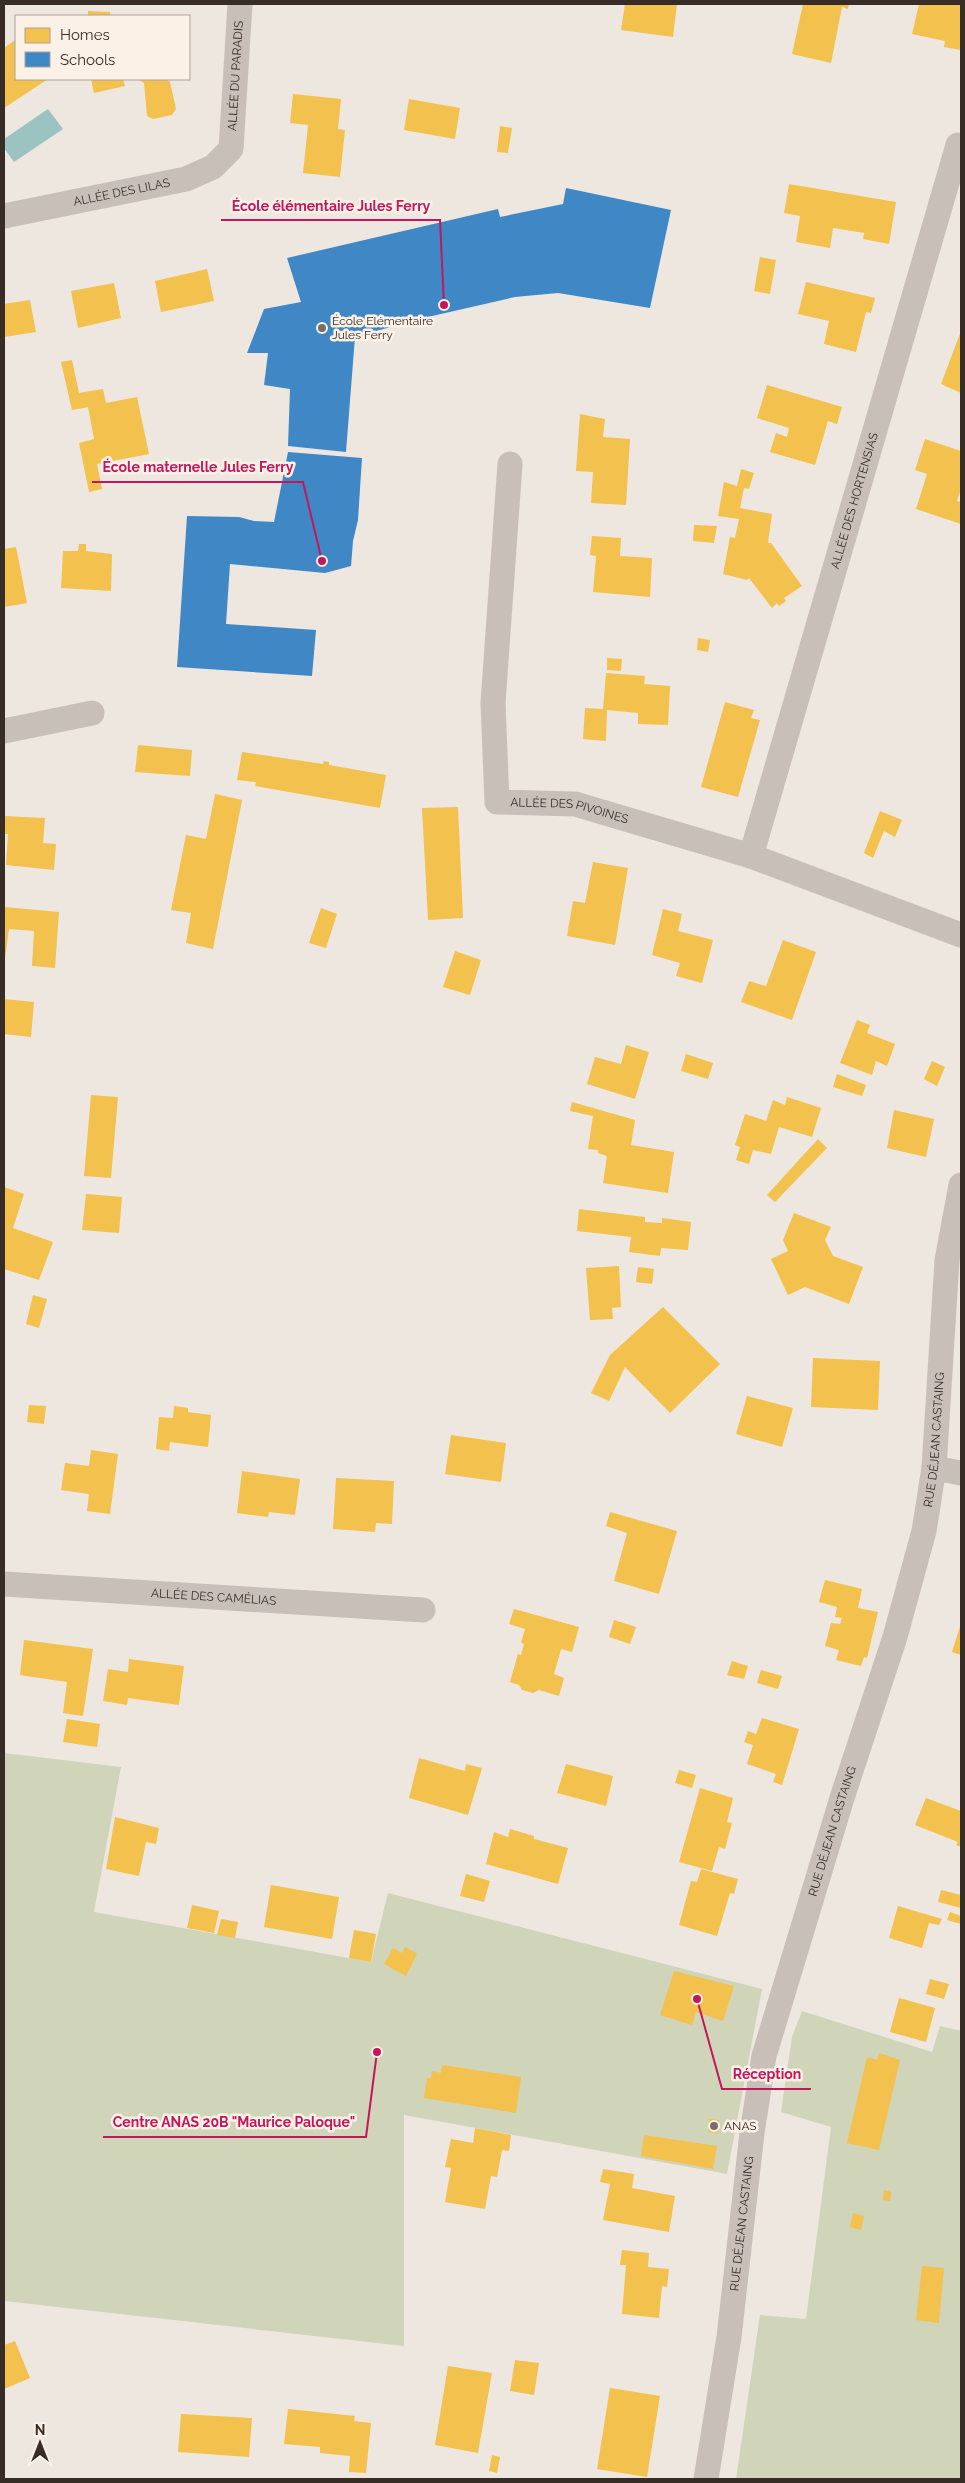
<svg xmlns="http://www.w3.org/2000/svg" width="965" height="2483" font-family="Raleway,sans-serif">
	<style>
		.green { fill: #d0d4b9 }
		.water { fill: #9ac3c1 }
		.homes { fill: #f2c14e }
		.schools { fill: #3f88c5 }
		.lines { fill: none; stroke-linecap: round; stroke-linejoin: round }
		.minor { stroke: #c8bfb9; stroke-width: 25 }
		.poi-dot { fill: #786d68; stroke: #fbf1e7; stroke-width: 2 }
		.labels { text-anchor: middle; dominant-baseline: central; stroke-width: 5; stroke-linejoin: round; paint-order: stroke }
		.street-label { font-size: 12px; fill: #382c27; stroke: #fbf1e7 }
		.poi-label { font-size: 12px; fill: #382c27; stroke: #fbf1e7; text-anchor: start }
		.leader { fill: none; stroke: #c2185b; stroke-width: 2 }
		.callout-dot { fill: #c2185b; stroke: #fbf1e7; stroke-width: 2 }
		.callout-label { font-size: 14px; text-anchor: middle; font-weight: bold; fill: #c2185b; stroke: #fbf1e7; stroke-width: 5; stroke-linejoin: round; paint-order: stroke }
	</style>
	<rect width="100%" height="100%" fill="#eee7e0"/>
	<g class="green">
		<path d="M4,1753L121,1767L94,1912L371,1962L388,1893L762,1989L727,2174L404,2115V2346L4,2301Z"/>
		<path d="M802,2011L932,2052L940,2026L961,2031V2479H736L760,2315L806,2319L831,2127L781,2112L792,2037Z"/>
	</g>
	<path class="water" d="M48,109L63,129L14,162L4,148V139Z"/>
	<g class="homes">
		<path d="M625,4H677L673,37L621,30Z"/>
		<path d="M803,4H849L848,9L842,7L831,63L792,54Z"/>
		<path d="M919,4H961V50L944,47L945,41L912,34Z"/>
		<path d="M88,11L110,12V16H88Z"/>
		<path d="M15,40L16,79H48L4,108V48Z"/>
		<path d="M91,79H123L125,86L94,93Z"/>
		<path d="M138,79H166L170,82L176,109L172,115L153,119L147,116L144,83Z"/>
		<path d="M293,94L341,99L338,129L345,130L340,177L303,173L308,125L290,123Z"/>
		<path d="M409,99L460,108L455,139L404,130Z"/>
		<path d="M500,126L512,128L508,153L497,152Z"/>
		<path d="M789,184L896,202L889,244L863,239L864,233L833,228L830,248L796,242L800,216L784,213Z"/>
		<path d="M760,257L776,260L770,294L754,291Z"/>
		<path d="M207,269L214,301L161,312L155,281Z"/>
		<path d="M806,282L875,298L871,313L866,312L856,352L824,344L829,321L798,314Z"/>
		<path d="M114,283L121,318L78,328L71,291Z"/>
		<path d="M30,300L36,332L4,337V304Z"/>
		<path d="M961,331V393L941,384Z"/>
		<path d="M72,360L79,393L103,389L106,403L137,397L149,454L97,464L102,489L89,492L79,443L94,439L88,407L72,410L61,362Z"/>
		<path d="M767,385L842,407L837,424L828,421L815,465L770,452L776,433L787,437L789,428L757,418Z"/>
		<path d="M580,414L605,419L603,437L630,439L626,505L591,503L593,472L576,471Z"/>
		<path d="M925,439L961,451V489L957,501L961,502V524L916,509L927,474L915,470Z"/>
		<path d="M741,469L754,473L749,489L744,488L740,508L772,514L768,543H771L802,586L784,598L786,601L779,606L777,603L772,608L749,578L747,580L723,574L730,537L735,538L739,519L718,516L724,482L737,486Z"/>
		<path d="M694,525L717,526L714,543L693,541Z"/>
		<path d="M592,536L621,538L620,556L652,558L650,597L593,592L596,556L590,555Z"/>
		<path d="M79,544H86V551L112,554L111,591L61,588L63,551H78Z"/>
		<path d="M16,547L27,603L4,607V549Z"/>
		<path d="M698,638L710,640L708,652L697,650Z"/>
		<path d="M607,658L622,659L621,671L607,670Z"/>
		<path d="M606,673L645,676L644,684L670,686L668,725L638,724V713L607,710L606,741L583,739L585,708L603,709Z"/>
		<path d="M725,702L754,710L751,718L760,720L738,797L701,787Z"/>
		<path d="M138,745L192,750L190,776L135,772Z"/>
		<path d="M242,752L323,764L324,761L329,762V765L386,775L380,808L255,786L256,782L237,780Z"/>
		<path d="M215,794L242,800L213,949L186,943L191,913L171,910L186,835L206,839Z"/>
		<path d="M458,807L463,918L428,920L422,808Z"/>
		<path d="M880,811L902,820L895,837L884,831L873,858L864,853Z"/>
		<path d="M4,816L45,818L43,843L56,844L54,870L6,865L8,834H4Z"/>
		<path d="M593,862L628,868L615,945L567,936L573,901L585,903Z"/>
		<path d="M4,907L59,912L55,968L32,966L34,931L9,929L4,966Z"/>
		<path d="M321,908L337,914L326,948L309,943Z"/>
		<path d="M663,909L682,914L678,931L713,940L702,983L676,976L680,963L652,955Z"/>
		<path d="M783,940L816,952L792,1020L741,1002L749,981L766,986Z"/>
		<path d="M455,951L481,960L470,995L443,987Z"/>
		<path d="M4,999L34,1002L31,1037L4,1034Z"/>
		<path d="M857,1020L870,1025L867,1033L895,1044L887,1066L876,1061L872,1075L840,1063Z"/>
		<path d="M626,1045L649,1052L635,1099L587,1084L595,1057L621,1064Z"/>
		<path d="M686,1054L713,1063L708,1079L681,1071Z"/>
		<path d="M932,1061L945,1067L937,1086L924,1079Z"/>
		<path d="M837,1074L866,1085L862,1096L833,1087Z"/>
		<path d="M91,1095L118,1097L111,1178L84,1176Z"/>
		<path d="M787,1097L821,1108L812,1137L779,1127L771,1154L753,1150L749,1164L736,1160L740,1147L735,1145L745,1114L766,1121L773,1100L785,1105Z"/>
		<path d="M572,1102L635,1120L631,1145L674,1152L668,1193L603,1183L607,1156L598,1153V1150L588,1149L593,1116L570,1111Z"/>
		<path d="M894,1110L934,1119L926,1157L887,1148Z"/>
		<path d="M818,1139L827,1148L775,1202L767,1195Z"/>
		<path d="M4,1187L24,1194L13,1228L53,1242L39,1280L4,1269Z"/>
		<path d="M86,1194L122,1197L119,1233L82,1230Z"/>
		<path d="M579,1209L645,1217V1222L662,1223V1218L691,1222L688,1250L661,1248L660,1256L629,1252L631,1237L577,1231Z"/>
		<path d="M794,1213L831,1227L825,1240L833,1256L863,1267L849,1304L805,1287L788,1295L771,1259L788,1251L783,1240Z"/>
		<path d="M619,1266L621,1307L612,1308L613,1319L590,1320L586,1268Z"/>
		<path d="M638,1267L654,1269L652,1284L636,1282Z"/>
		<path d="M33,1295L47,1299L39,1328L26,1324Z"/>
		<path d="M663,1307L720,1364L670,1413L625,1367L609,1401L591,1393L610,1355Z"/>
		<path d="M813,1358L880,1361L878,1410L811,1407Z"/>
		<path d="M747,1396L793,1408L782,1447L736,1434Z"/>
		<path d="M29,1405L46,1406L44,1424L27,1422Z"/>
		<path d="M174,1406L188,1408V1412L211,1415L208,1447L170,1442L169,1451L156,1449L159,1417L173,1418Z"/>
		<path d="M451,1435L506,1443L501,1482L445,1474Z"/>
		<path d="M91,1450L118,1454L110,1514L87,1511L89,1494L61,1490L65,1463L89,1466Z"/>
		<path d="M242,1471L300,1479L295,1515L269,1512L268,1517L237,1513Z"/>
		<path d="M336,1478L394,1481L392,1524L376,1523L375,1532L333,1529Z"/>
		<path d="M610,1512L677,1531L659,1594L614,1581L627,1533L606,1526Z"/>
		<path d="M825,1580L862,1589L858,1608L878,1612L867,1658L864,1657L861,1666L836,1660L839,1650L825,1646L831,1623L840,1624L842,1618L835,1617L837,1607L819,1602Z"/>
		<path d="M514,1609L579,1627L572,1652L561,1649L554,1674L564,1678L559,1696L539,1690L533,1693L522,1690L519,1685L510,1682L518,1654L521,1655L524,1644L521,1643L525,1629L509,1624Z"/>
		<path d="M614,1620L636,1627L630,1644L609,1637Z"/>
		<path d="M961,1623V1655L952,1652Z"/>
		<path d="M24,1640L93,1649L83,1716L63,1713L67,1682L20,1675Z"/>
		<path d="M129,1659L184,1666L179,1705L128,1698L127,1705L103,1701L108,1669L128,1672Z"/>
		<path d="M732,1661L748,1666L744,1679L727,1675Z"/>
		<path d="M761,1670L782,1676L778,1689L757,1683Z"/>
		<path d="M762,1718L799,1729L782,1785L773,1782L776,1774L747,1764L753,1745L744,1742L748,1731L756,1734Z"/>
		<path d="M67,1719L100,1724L97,1747L63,1742Z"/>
		<path d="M419,1758L465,1771L466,1764L482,1768L468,1815L409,1798Z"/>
		<path d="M566,1764L613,1776L606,1806L557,1793Z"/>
		<path d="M679,1770L696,1775L692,1788L675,1783Z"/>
		<path d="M700,1788L733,1798L727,1822L732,1823L725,1849L719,1847L712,1871L679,1862Z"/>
		<path d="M926,1798L961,1811V1847L956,1845L958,1842L915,1825Z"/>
		<path d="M115,1817L159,1828L156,1844L146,1842L139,1876L106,1869Z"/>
		<path d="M510,1829L534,1836V1839L568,1848L558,1884L486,1864L494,1832L508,1837Z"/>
		<path d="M701,1869L738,1879L734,1894L730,1893L717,1936L679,1925L691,1881L697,1882Z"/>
		<path d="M466,1874L490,1881L484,1902L460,1896Z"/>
		<path d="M271,1885L339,1897L332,1939L264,1927Z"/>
		<path d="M941,1890L961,1895V1908L938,1902Z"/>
		<path d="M192,1905L219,1911L214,1933L187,1928Z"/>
		<path d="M898,1906L942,1919L939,1925L929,1923L922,1948L889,1938Z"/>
		<path d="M950,1912L961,1916V1924L947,1920Z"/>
		<path d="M221,1919L238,1922L235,1938L217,1935Z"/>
		<path d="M354,1930L376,1934L371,1962L349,1958Z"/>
		<path d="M405,1947L417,1954L406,1976L384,1964L393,1948L402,1953Z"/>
		<path d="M674,1971L734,1986L723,2021L696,2012L692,2025L660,2015Z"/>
		<path d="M930,1979L949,1984L944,1999L926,1994Z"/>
		<path d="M899,1998L935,2008L926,2042L890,2032Z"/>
		<path d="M879,2053L900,2060L879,2150L847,2143L867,2057L877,2060Z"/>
		<path d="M442,2065L521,2077L516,2113L424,2098L427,2078H431L432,2071L441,2073Z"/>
		<path d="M709,2119L719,2120L718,2133L708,2132Z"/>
		<path d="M475,2128L511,2135L509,2151L502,2150L497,2177L491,2176L485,2209L445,2202L451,2168L445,2167L451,2139L473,2143Z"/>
		<path d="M644,2135L717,2146L713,2169L641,2156Z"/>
		<path d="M603,2169L634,2174L632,2188L675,2196L669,2232L603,2220L610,2184L600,2182Z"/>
		<path d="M884,2190L891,2192L890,2201L883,2200Z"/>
		<path d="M853,2213L864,2216L861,2230L850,2227Z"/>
		<path d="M622,2250L649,2253L648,2267L669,2269L667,2287L662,2286L659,2318L622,2314L626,2265H620Z"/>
		<path d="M922,2266L944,2268L939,2323L916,2320Z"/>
		<path d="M15,2341L30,2378L4,2389V2345Z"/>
		<path d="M515,2360L539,2363L534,2395L510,2391Z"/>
		<path d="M448,2366L492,2373L478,2453L435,2445Z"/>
		<path d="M610,2388L660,2396L647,2477L597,2469Z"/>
		<path d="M288,2409L355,2416L354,2421L371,2423L366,2473L349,2472L350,2456L320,2453V2447L284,2444Z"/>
		<path d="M181,2414L252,2418L249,2457L178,2452Z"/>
		<path d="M492,2455L500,2457L497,2473L489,2471Z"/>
	</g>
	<g class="schools">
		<path d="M566,188L671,210L650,308L558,293L515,297L419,319L355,337L346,452L288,446L290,389L264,385L268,353H247L264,309L301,302L287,258L498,209L500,217L563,204Z"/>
		<path d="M288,452L362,458L358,520L353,541L351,566L325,573L230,564L226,624L316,630L312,676L177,667L187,516L239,517L254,521L274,522Z"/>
	</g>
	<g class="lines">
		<g class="minor">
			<path id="s1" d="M4,216L186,179L213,167L231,149L240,4"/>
			<path id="s2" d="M510,464L493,703L497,802L575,804L751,856L961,935"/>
			<path d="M4,731L92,713"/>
			<path id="s3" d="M751,856L958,145"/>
			<path d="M934,1468L961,1473"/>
			<path id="s4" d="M4,1584L423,1610"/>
			<path id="s5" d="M706,2479L729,2337L752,2133L764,2056L842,1798L895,1637L924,1531L934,1468L947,1260L961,1185"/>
		</g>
	</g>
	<g class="poi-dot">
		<circle cx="322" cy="328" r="5"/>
		<circle cx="714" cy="2126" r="5"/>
	</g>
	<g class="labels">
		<g class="street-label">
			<text stroke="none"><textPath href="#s1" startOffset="314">ALLÉE DU PARADIS</textPath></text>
			<text stroke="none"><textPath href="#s1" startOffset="120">ALLÉE DES LILAS</textPath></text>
			<text stroke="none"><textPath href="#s3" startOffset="370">ALLÉE DES HORTENSIAS</textPath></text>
			<text stroke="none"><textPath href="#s2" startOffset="412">ALLÉE DES PIVOINES</textPath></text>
			<text stroke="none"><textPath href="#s5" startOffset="1068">RUE DÉJEAN CASTAING</textPath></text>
			<text stroke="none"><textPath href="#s4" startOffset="210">ALLÉE DES CAMÉLIAS</textPath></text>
			<text stroke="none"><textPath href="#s5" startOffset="662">RUE DÉJEAN CASTAING</textPath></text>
			<text stroke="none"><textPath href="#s5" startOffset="258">RUE DÉJEAN CASTAING</textPath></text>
		</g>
		<g class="poi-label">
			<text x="332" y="321">École Elémentaire<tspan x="332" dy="14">Jules Ferry</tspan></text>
			<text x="724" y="2126">ANAS</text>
		</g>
	</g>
	<path class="leader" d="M444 305L440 220H221M322 561L303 482H92M697 1999L722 2089H811M377 2052L366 2137H103"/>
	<g class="callout-dot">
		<circle cx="444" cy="305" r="5"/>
		<circle cx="322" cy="561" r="5"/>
		<circle cx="697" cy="1999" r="5"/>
		<circle cx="377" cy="2052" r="5"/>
	</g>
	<g class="callout-label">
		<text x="331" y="211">École élémentaire Jules Ferry</text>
		<text x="198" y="472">École maternelle Jules Ferry</text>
		<text x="767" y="2079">Réception</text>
		<text x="234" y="2127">Centre ANAS 20B "Maurice Paloque"</text>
	</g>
	<rect width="965" height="2483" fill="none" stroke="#382c27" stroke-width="10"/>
	<rect x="15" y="15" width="175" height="65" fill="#fbf1e7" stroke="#ada29a"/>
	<rect x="25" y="28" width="25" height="15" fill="#f2c14e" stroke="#ada29a"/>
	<text x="60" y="40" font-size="15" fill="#382c27">Homes</text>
	<rect x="25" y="52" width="25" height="15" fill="#3f88c5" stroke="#ada29a"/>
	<text x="60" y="65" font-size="15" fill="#382c27">Schools</text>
	<g transform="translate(40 2443)" stroke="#fbf1e7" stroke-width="4" paint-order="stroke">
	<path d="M0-4L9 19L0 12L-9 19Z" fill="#382c27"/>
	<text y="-8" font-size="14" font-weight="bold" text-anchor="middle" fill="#382c27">N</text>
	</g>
</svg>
